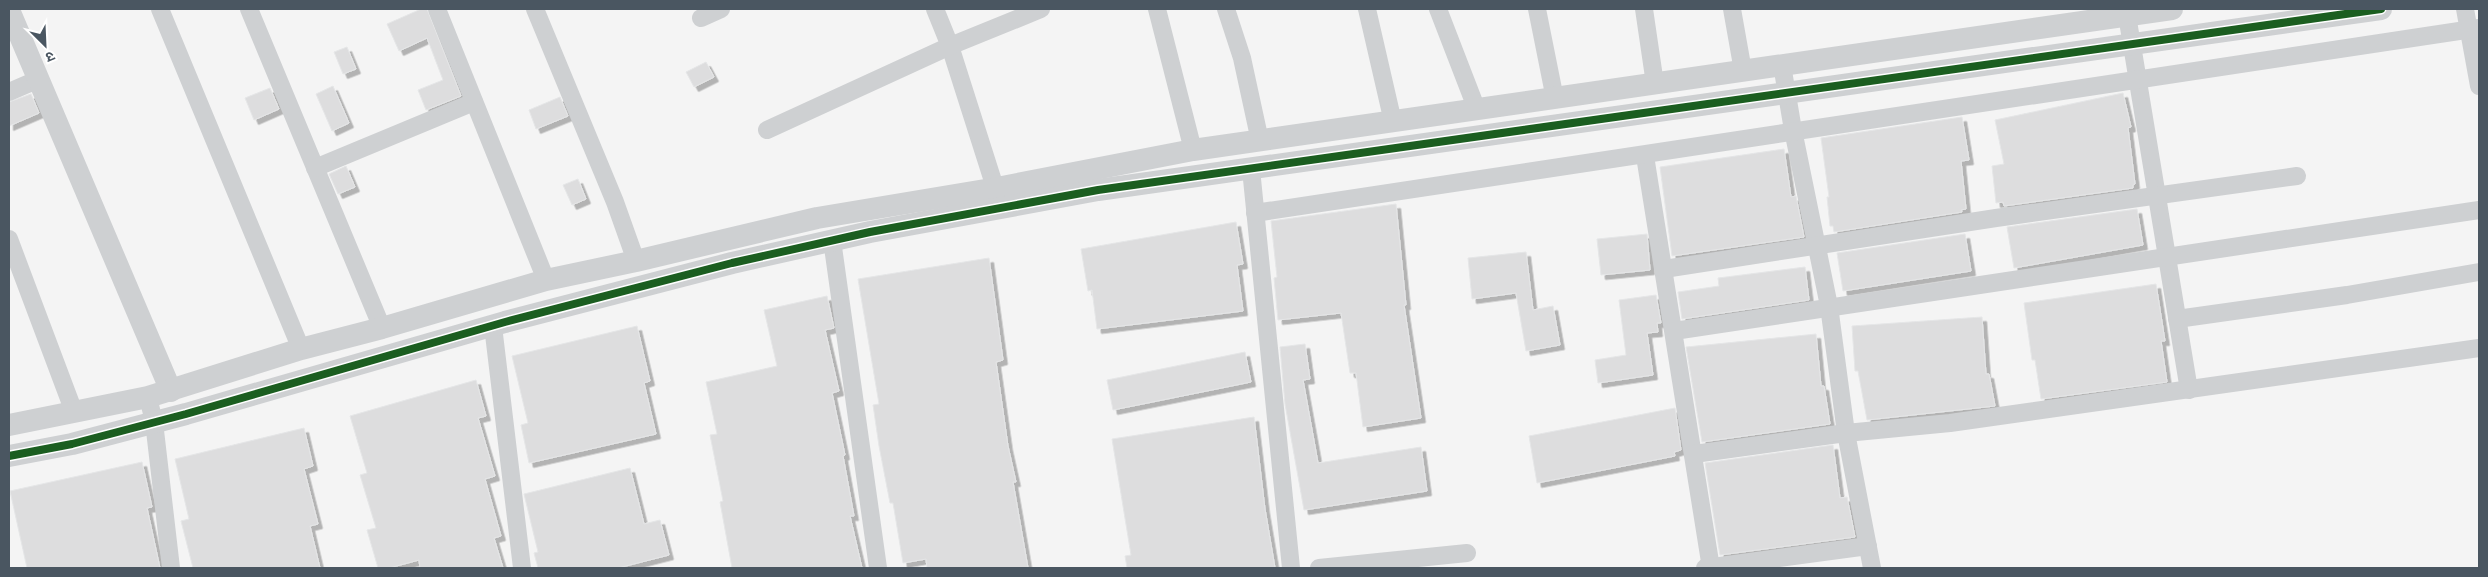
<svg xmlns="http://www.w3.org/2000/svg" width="2488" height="577" font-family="'Public Sans','Noto Sans Devanagari',sans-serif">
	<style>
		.building { fill: #ddddde; stroke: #e5e6e7; filter: url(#shadow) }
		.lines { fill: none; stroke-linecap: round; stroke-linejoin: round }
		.minor { stroke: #ced0d2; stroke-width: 18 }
		.tertiary { stroke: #ced0d2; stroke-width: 22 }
		.cycleway-casing { stroke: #fff; stroke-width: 11 }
		.cycleway { stroke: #1b5e20; stroke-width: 8 }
	</style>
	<defs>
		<filter id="shadow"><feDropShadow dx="4.5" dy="4.5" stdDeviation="0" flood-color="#0004"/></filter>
	</defs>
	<rect width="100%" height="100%" fill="#f4f4f4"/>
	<g class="building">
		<path d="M421,9H427L461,96L426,110L418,90L443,80L427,38L399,51L387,24Z"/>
		<path d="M347,47L356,69L343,74L334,52Z"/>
		<path d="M706,62L714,77L694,87L686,72Z"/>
		<path d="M333,86L349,123L332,131L316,94Z"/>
		<path d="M270,88L279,109L254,120L245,98Z"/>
		<path d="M2123,93L2131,127L2128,128L2135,184L2133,185V188L2004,206L2003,202L1996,203L1992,166L2004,164L1995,120Z"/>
		<path d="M31,94L39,113L9,126V102Z"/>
		<path d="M560,97L568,116L536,129L529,110Z"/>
		<path d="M1962,117L1969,160L1961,161L1966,209L1961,210L1962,212L1834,232L1833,226H1830L1827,197H1829L1821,138Z"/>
		<path d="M1784,149L1791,197L1796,196L1804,237L1672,256L1660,167Z"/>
		<path d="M346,166L355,187L338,194L329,174Z"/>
		<path d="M578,179L586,199L572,205L563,185Z"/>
		<path d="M1396,204L1406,305H1404L1421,418L1363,427L1356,373H1350L1341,313L1278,320L1274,278L1277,277L1271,221Z"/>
		<path d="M2137,209L2143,245L2014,268L2007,227Z"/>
		<path d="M1236,222L1243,264L1237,265L1243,311L1097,329L1092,290L1088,291L1081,249Z"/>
		<path d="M1647,234L1650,270L1601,275L1597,239Z"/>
		<path d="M1965,234L1971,271L1843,291L1837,253Z"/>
		<path d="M1526,252L1533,310L1553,306L1560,345L1526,351L1516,293L1472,299L1468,258Z"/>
		<path d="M989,258L1003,360L996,362L1008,446L1016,482H1013L1028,568H927L926,559L903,563L893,503H890L879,446L873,405L879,404L858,279Z"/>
		<path d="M1805,267L1809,300L1682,319L1678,292L1719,286L1718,278Z"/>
		<path d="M2156,284L2165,341H2161L2167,382L2041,399L2035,360H2032L2024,303Z"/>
		<path d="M1656,295L1661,323H1657L1658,332L1647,333L1653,375L1598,383L1595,360L1626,355L1619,300Z"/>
		<path d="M827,296L834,328L825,330L839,391L832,393L845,455L843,456L854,516H850L862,568H732L720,502L723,501L710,435L717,434L706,382L777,366L764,310Z"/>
		<path d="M1982,317L1986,374H1989L1995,406L1867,420L1858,371H1855L1852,326Z"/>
		<path d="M637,326L650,381L644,383L656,434L529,463L521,425L528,423L512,356Z"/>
		<path d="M1816,334L1821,386H1824L1830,424L1702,442L1686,347Z"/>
		<path d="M1305,344L1310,379L1303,380L1318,463L1421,447L1427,491L1304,510L1285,404L1280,347Z"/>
		<path d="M1245,352L1251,382L1113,410L1107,380Z"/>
		<path d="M476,380L486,416L478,418L495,476L485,479L501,536L494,538L503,568H420L419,560L389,568H378L367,530L376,528L360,475L367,473L350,416Z"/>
		<path d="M1675,408L1681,450L1674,452L1675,456L1537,483L1529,436Z"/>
		<path d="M1254,417L1265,509L1275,568H1127L1125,556L1131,555L1112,439Z"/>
		<path d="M304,428L313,466L304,469L318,524L310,526L320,568H193L181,521L189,519L175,459Z"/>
		<path d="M1833,445L1840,498L1847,497L1855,537L1720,555L1705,463Z"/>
		<path d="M142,462L152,507L147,508L160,568H27L10,491Z"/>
		<path d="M630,468L644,524L660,520L669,555L618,568H538L534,553L538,552L524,494Z"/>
	</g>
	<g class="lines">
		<g class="minor">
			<path d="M160,9L301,349"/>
			<path d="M249,9L382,328"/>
			<path d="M437,9L546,280"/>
			<path d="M535,9L615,202L636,261"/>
			<path d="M935,9L950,46L999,200"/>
			<path d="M1157,9L1193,150"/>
			<path d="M1226,9L1242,58L1260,141"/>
			<path d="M1367,9L1393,122"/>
			<path d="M1438,9L1477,110"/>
			<path d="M1537,9L1555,99"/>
			<path d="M1644,9L1655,84"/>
			<path d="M1732,9L1743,71"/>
			<path d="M2126,9L2189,390"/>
			<path d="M2465,9L2479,86"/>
			<path d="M701,18L721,9"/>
			<path d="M1782,65L1793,130L1829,306L1846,433L1872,568"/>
			<path d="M9,92L39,79"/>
			<path d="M767,130L950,46L1041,9"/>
			<path d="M1645,156L1711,568"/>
			<path d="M315,168L474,102"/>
			<path d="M1251,169L1291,568"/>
			<path d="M1255,213L2479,28"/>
			<path d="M9,239L74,412"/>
			<path d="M832,240L878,568"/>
			<path d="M1664,269L1996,218L2297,176"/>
			<path d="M2177,319L2347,295L2479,272"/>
			<path d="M493,326L522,568"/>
			<path d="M1674,331L2479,210"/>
			<path d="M148,397L154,422L171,568"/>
			<path d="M1694,454L1846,433L1950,423L2479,348"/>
			<path d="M1319,568L1467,553"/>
			<path d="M1705,568L1868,546"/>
		</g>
		<g class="tertiary">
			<path d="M9,10L171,391"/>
			<path d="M9,425L148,397L301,349L382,328L546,280L636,261L817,218L997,188L1193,150L2172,9"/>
			<path d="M9,456L72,444L186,414L505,322L732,263L870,232L1098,190L2381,9"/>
		</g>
		<g class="cycleway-casing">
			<path id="cycleway" d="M9,456L72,444L186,414L505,322L732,263L870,232L1098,190L2381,9"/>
		</g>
		<use href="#cycleway" class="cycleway"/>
	</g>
	<rect width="2488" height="577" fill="none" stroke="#4a5661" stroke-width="20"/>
	<g transform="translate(45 45) rotate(156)" stroke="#ffffff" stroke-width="4" paint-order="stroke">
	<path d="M0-4L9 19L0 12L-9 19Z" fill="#4a5661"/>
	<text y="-8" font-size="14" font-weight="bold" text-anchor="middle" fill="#4a5661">उ</text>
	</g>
</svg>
